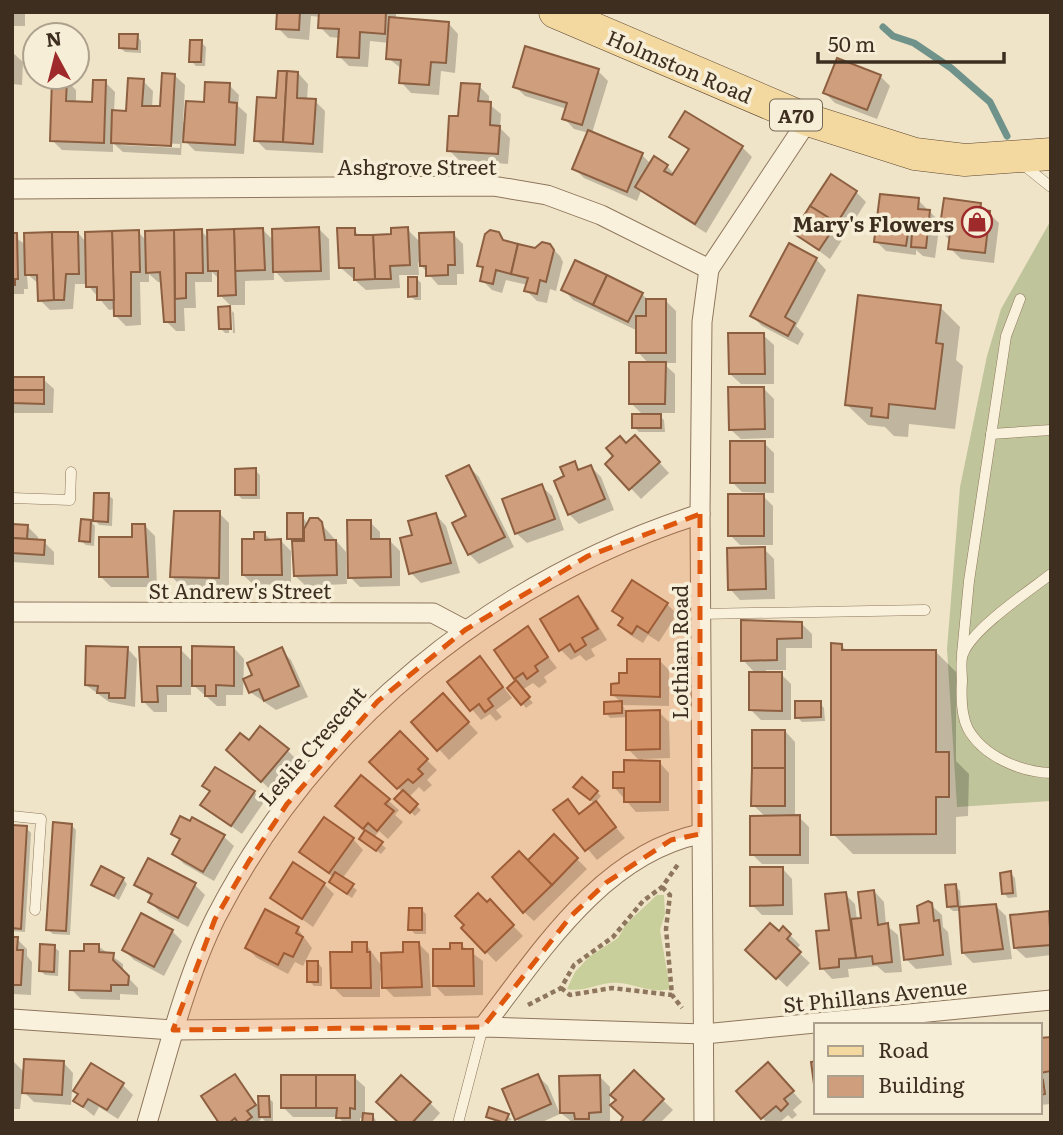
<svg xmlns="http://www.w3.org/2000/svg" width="1063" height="1135" font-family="Literata,serif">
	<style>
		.green { fill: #c9cf9b }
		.cemetery { fill: #bfc49a }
		.shadow { fill: #0003; fill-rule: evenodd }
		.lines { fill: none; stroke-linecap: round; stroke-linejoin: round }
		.stream { stroke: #6f938a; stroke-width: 7 }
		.building { fill: #cf9f7d; stroke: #8d5f41; stroke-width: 2 }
		.service-casing { stroke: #8d765c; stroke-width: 11 }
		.minor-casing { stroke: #8d765c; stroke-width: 21 }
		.primary-casing { stroke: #5b4430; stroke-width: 33 }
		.path { stroke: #8d765c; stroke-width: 4.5; stroke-dasharray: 5 3.5; stroke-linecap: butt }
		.service { stroke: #faf1dc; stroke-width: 10 }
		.minor { stroke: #faf1dc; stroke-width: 19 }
		.primary { stroke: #f3d9a0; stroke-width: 32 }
		.marked { fill: #df570d; fill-opacity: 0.2; stroke: #df570d; stroke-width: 5; stroke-dasharray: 14 9; stroke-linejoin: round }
		.labels { text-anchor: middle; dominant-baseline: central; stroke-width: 7; stroke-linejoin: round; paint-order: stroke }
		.shield { fill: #f7eed8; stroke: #756857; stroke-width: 2 }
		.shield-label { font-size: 19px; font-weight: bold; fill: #3d2e20 }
		.street-label { font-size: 21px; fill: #3d2e20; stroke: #f7eed8 }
		.poi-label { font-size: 21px; font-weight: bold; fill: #3d2e20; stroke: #f7eed8; text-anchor: end }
	</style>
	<rect width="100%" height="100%" fill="#f0e4c8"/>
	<path class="green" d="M657,895H664L665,914L660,930L670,989C651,994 636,984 619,983C601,981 585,993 567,989L575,972L589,957L618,938L626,924Z"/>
	<path class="cemetery" d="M1051,220V801L957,807L947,649L960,487L987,356L1001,309Z"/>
	<g class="shadow">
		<rect x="12" y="12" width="13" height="14"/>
		<path d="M279,12H396V19L448,23L458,34L455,73L441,71L439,95L411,93L401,82L402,69L388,58L389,43L370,41L368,67L349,66L339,56L340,38L330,37L320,27L321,17L311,16L309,40L288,38L278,28Z"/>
		<path d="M137,36L141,41V53L125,52L121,48Z"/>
		<path d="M201,42L206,47L205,66H196L191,61Z"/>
		<path d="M12,52L23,62L22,85L12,84Z"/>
		<path d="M598,71L608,81L592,133L642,155L651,164L667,166L675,175L689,151L671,136L742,147L752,157L706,233L641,191L637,201L584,178L574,168L589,133L574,129L564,118L567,109L525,96L515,86Z"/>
		<path d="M298,73L308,84L307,100L315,101L325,111L323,153L266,150L256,140L278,100Z"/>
		<path d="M174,75L185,85L183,123L229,85L239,95L238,106L247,114L244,154L195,151L182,138L181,155L123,152L113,143V152L62,150L52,140L66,80L76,90V103H94L105,82L115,92L114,112L128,113L143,81L153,91L152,108H162ZM121,141L180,144V148L121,145Z"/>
		<path d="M880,76L890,86L877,119L835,103L825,93Z"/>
		<path d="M479,86L489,96V104L501,114L500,128L510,138L508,164L459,160L449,150L460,118Z"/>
		<path d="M856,192L866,202L830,259L795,233Z"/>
		<path d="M918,200L942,224L980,205L999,223L994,263L961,259L950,248L951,242L939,229L935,258L923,256L916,250V255L886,251L876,241Z"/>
		<path d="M319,229L329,239L330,280L285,282L274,270V280L245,281V305H230L220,295V280L212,272V282H195L196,308H184L185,331H176L166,321L162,282H158L149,274V282H140L141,325L126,326L115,315V309L109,310L87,284H75L73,309L50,310L40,300L39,284L27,274L28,289H24V294H12V235L26,245L78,233L87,243L138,232L147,241V232L201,231L209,239L263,230L274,241Z"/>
		<path d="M407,229L421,243L453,234L463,244L464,274H457V285H438L418,262L419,275H399L400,288L366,290L341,268L354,230L361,237L393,235Z"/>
		<path d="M498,234L507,243L536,250L550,246L560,256L563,262L556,291L550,289L547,303L537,301L526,290L528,285L506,280L502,293L492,290L482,280L484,270L479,265Z"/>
		<path d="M816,259L826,270L796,326L804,334L798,345L762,326L752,316Z"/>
		<path d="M416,278L421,283V300H415L410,296Z"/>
		<path d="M563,289L642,294L649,301H666L676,311V363H663L675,374V413H657L664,420L665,432H639L634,427L644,416L631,403L649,364L638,352V331L573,300Z"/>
		<path d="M940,307L960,327L956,360L963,366L955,429L909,424L908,437L894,436L885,427L868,425L847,405Z"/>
		<path d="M230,308L229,333H225L221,329Z"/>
		<path d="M232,311L234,313L235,333H233Z"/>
		<path d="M763,335L774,345V384H741L730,374Z"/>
		<path d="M12,379H43L54,389L53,413H12Z"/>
		<path d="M764,389L774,399V438L741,439L730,429Z"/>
		<path d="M764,443L774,453V493L742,492L732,482Z"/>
		<path d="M645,447L669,473L641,499L608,464Z"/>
		<path d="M574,464L582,471L591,467L601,477L614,510L579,524L569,514L567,477Z"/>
		<path d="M469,467L479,477L514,547L479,564L469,554Z"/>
		<path d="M255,470L260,475V499H242L237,494Z"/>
		<path d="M541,486L552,496L564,530L527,543L516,533Z"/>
		<path d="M108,495L113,499L112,526L99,525L95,520Z"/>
		<path d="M763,496L773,506V545H740L730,535Z"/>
		<path d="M219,513L229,523V587H182L172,577Z"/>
		<path d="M302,515L307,524L317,519L346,552L347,584L306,586L295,576L294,543L289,538Z"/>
		<path d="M436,515L446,526L460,573L421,583L411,573L414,536Z"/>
		<path d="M91,521L95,526L94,546L86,545L81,541Z"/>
		<path d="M370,522L380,532V541H390L400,551V586L360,587L347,574H350Z"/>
		<path d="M12,526L28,527L38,537V542H44L54,552V565L12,562Z"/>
		<path d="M145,526L155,536L157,587H111L101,577Z"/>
		<path d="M264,533L272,541H281L291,551V584L254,585L243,575L256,541Z"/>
		<path d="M764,549L774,559L775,599L740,600L730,589Z"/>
		<path d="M578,599L588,609L607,640L591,649L595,656L586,661L580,655L571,660L561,650Z"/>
		<path d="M667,604L677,614L659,642L648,635L643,643L630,635L620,625L623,620L614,611Z"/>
		<path d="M743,622L802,624L812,634V648H786V670H766V674H781L791,684V720H761L751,710L756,674L743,660Z"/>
		<path d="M527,629L557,668L544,677L547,682L539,688L533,683L522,690L533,703L526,708L509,688L518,681L515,678Z"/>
		<path d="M841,645L848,652H936L956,672V761L969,774L968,816L956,817V854H853L833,834Z"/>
		<path d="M127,648L137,659L135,707L109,702L86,685Z"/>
		<path d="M234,648L244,659L243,695H226V706H217L191,683V695H167V712H154L144,702L180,649L194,663Z"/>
		<path d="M281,650L291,660L308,697L276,710L250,692L255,676Z"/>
		<path d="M659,660L669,670V706L623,705L626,713L659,712L669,722L670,758L643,759V762H659L669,773V811L636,812L614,787L625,773L641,762L628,749V717L610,718L606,713L622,703L613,695L629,675Z"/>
		<path d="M489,669L512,698L496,710L502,717L496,721L490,714L481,720L449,682Z"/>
		<path d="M820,703L824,708L825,721L802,722L797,717Z"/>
		<path d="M453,706L478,733L449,760L414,722Z"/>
		<path d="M785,731L795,742V817H799L809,827V864H762L752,854L766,817L753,805Z"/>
		<path d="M400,734L437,770L427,780L432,785L424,792L419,787L408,798L421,810L415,816L397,799L403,793L372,762Z"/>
		<path d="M249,742L287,750L297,760L272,791L238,760Z"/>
		<path d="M362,777L399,810L395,815L403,822L388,839L379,831L374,838L386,848L381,854L366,843V832L348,816Z"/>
		<path d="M204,785L254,792L264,802L242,834L202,805L211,792Z"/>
		<path d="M580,791L597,792L601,796L595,803L625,838L597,860L556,811L568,802L581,815L595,804Z"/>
		<path d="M71,825L76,830L70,935L53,934L48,930Z"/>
		<path d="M12,827L26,828L31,833L25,932L12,931Z"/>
		<path d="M173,833L223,836L234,846L214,881L184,864L174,854L181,841Z"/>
		<path d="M554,836L587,869L534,921L524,912L528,863Z"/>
		<path d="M353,839L363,850L342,879L357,890L352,898L336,887L331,882L334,878L301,852Z"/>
		<path d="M782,868L792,879L793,915H762L752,905Z"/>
		<path d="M1010,873L1015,878L1017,897L1008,898L1004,893Z"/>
		<path d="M123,879L127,884L119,900L94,885Z"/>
		<path d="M136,884L195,885L205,895L188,927L160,912L150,902L152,897Z"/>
		<path d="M324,884L334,894L313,927L272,898Z"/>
		<path d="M955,886L960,891L961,909L996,906L1006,916L1012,959L973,963L963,953L961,911H953L948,907Z"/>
		<path d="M874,891L884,902L886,925L898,935L902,972L885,973L877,966L848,969L849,977L832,979L822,968L845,894L855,904L857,920L863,919Z"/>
		<path d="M490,902L523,936L496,962L463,928Z"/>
		<path d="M922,904L931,905L942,915L943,927L948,932L952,965L916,969L906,959L920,924L919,906Z"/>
		<path d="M421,909L426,914V934H415L410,929Z"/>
		<path d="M266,912L298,929L312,948L303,966L295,962L288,974L257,958L247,948Z"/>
		<path d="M1049,913L1051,955L1026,958L1015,948Z"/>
		<path d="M172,931L182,941L164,976L134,960L124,950Z"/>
		<path d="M779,934L790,935L800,945L796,950L810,963L787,987L748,950Z"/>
		<path d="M12,938L17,939L27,949V956L32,962L31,995L12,994Z"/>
		<path d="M366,944L383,968L419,944L429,954L431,996L394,997L384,987L383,971H380V997H343L333,987L354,953Z"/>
		<path d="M461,945L483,961V995L445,996L435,986L452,950Z"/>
		<path d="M98,946L123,964V972L138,988V995L120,994V1000L81,999L71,989L86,953Z"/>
		<path d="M54,947L59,951L58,976L45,975L41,971Z"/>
		<path d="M318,963L322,968V986H314L309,981Z"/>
		<path d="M1040,1039H1051V1104L1040,1105Z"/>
		<path d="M12,1060L25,1073L63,1062L73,1073L71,1105L34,1102L22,1090L20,1109H12Z"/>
		<path d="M634,1072L673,1110L660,1123H623Z"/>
		<path d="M778,1075L802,1102L793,1110L797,1115L792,1119L788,1115L779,1123H767L738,1091Z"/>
		<path d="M235,1076L260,1109L268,1098L273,1102V1121H265L262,1118L257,1123H221Z"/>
		<path d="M538,1076L548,1086L560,1114L540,1123H521L516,1119Z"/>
		<path d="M354,1077L365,1087V1115H373L377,1123H364V1118H360V1123H344L338,1117H293L283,1107Z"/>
		<path d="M561,1077H600L610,1087V1122H572L562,1114Z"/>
		<path d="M123,1085L133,1095L118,1119L99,1107L94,1116L75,1101Z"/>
		<path d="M430,1103L440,1113L431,1123H400Z"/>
		<path d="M488,1116H508L512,1120L497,1123Z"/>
	</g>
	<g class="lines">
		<path class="stream" d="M883,27L893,36L914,43L951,68L990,102L1007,136"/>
	</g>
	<g class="building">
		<path d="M277,12H300L299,30L276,29Z"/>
		<path d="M319,12H386L385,34L360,32L359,58L337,57L339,29L318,28Z"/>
		<path d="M389,17L449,22L446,63L431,62L429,85L399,83L401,60L386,59Z"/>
		<path d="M119,34H138L137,49L119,48Z"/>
		<path d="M190,40H202L201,62H189Z"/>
		<path d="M525,46L599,69L582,125L562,119L567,103L513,87Z"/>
		<path d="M837,58L881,75L867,110L823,93Z"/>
		<path d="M278,71H287L283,142L254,141L257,97L276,98Z"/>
		<path d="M287,71L298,72L297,98L316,99L313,144L283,142Z"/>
		<path d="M162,73L175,74L171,146L111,143L112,110L126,111L128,78L144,79L142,106H160Z"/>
		<path d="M52,78L67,79L66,101L92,102L93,80H106L104,143L50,141Z"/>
		<path d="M205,82L230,83L229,102L237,103L235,145L183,142L186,101L204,102Z"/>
		<path d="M461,83L480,84L478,101L491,102L490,125L500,126L498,154L447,151L449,116H458Z"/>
		<path d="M685,111L743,146L695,224L635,187L654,156L668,165L664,171L672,175L689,149L669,137Z"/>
		<path d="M588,130L643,153L627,192L572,169Z"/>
		<path d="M831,174L857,191L837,223L810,206Z"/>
		<path d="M880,194L919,198L918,209L930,210L926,248L911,247L912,233H908L906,246L874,242Z"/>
		<path d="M944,198L981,203L980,210L990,211L985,253L948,249L950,233L939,232Z"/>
		<path d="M810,206L837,223L819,250L793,233Z"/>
		<path d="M319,227L321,271L273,272L272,229Z"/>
		<path d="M408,227L410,265L390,266L391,279H375L373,235L391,234V228Z"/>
		<path d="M263,228L265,270L235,271L234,229Z"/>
		<path d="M337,228H355V235H373L375,279L354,280V268H339Z"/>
		<path d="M202,229L203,273H186V298L175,299L174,230Z"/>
		<path d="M234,229L236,295L218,296V271H208L207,230Z"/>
		<path d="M139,230L140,272H131V316H114L112,231Z"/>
		<path d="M174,230L175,322H164L160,272L146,273L145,231Z"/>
		<path d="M490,230L499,232L503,240L518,244L511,274L496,270L493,284L480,281L483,267L477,266L485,234Z"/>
		<path d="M112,231L114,300H97V287H86L85,232Z"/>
		<path d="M52,232L54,300L38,301L37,275H25L24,233Z"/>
		<path d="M52,232H78L79,274H66L64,300H54Z"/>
		<path d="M454,232L455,265H448V275L426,276V266H420L419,233Z"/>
		<path d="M12,233H17L18,279H15V285H12Z"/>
		<path d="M542,242L550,244L554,250L546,282L540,280L537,294L524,291L528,278L511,274L518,244L535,248Z"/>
		<path d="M789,243L817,258L785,317L795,323L788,336L750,316Z"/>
		<path d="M575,260L607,275L593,305L561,290Z"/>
		<path d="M607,275L643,293L628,322L593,305Z"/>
		<path d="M408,277H417V296L408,297Z"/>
		<path d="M858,295L941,305L936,343L943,344L935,409L889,404L888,418L871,416L872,408L845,405Z"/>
		<path d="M646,299H666V353H636V316H646Z"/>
		<path d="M230,306L231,329H219L218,307Z"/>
		<path d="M728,333H764L765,374H729Z"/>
		<path d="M629,362H666L665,404H629Z"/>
		<rect x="12" y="377" width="32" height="13"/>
		<path d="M728,387H764L765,429L729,430Z"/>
		<path d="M12,390H44V404L12,403Z"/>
		<rect x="632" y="414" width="29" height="14"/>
		<path d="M635,435L660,462L629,490L605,464L613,456L606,448L620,436L626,443Z"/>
		<rect x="730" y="441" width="35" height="42"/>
		<path d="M575,461L578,470L591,465L605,499L568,515L554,481L564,476L560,467Z"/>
		<path d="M469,465L505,537L468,555L452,523L466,516L446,476Z"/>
		<path d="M256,468V495H235V469Z"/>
		<path d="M542,484L555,519L515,534L502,499Z"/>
		<path d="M94,493H109L108,522L93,521Z"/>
		<rect x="728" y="494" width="36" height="42"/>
		<path d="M174,511H220L219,578L170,577Z"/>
		<rect x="287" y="513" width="16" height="26"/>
		<path d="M436,513L451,563L409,574L400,538L412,535L408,521Z"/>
		<path d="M310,518H318L322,522L325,540H336L337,575L294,576L292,541H304V529Z"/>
		<path d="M81,519L91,520L90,542L79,541Z"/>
		<path d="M347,520H371V539H390L391,577L348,578Z"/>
		<path d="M12,524L28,525L27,539L12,538Z"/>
		<path d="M132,524H145L148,577H99V537H132Z"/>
		<path d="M254,532H265V540L281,539L282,575H242V539H254Z"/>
		<path d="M12,538L45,540L44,555L12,553Z"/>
		<path d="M765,547L766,589L728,590L727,548Z"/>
		<path d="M632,580L668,603L648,633L637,626L632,634L618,625L623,618L612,611Z"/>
		<path d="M578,596L598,629L582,638L586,645L575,652L570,644L559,651L540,619Z"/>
		<path d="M741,620L802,622V638L777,639V660L741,661Z"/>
		<path d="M528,626L548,657L535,666L538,671L527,679L523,673L514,679L494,650Z"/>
		<path d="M831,643L842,644V650H936V752H949V797H936V834L831,835Z"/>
		<path d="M86,646L128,647L125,698H109V693H97L98,686L85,685Z"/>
		<path d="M192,646L234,647V686L216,685V696H205V686H192Z"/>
		<path d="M139,647H181V686H157L158,702H142Z"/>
		<path d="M282,647L299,686L264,701L259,689L249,693L243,679L252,675L247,663Z"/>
		<path d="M480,656L503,687L488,699L493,706L485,712L479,704L470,711L447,682Z"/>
		<path d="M627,659H660V697L611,695V684L619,683V673H627Z"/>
		<path d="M749,672H782V711L749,710Z"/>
		<path d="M516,680L530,697L521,705L507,688Z"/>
		<path d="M443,693L469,722L437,751L411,722Z"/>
		<path d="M622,701V713L604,714V702Z"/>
		<path d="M795,701H821V717L795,718Z"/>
		<path d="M660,710V749L626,750V711Z"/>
		<path d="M260,726L289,749L261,782L226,750L240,733L249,740Z"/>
		<rect x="752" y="730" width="33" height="38"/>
		<path d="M400,731L428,759L418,769L423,774L413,783L408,779L397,789L369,762Z"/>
		<path d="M624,760L660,761V802H624V788H613V772H624Z"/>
		<path d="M215,767L255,791L231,826L200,805L210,791L202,786Z"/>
		<path d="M752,768H785V806H751Z"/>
		<path d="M361,775L390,799L385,804L394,811L377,831L368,823L363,829L335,806Z"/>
		<path d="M582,777L598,791L590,800L573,787Z"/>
		<path d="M403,790L418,804L410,813L394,799Z"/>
		<path d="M568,799L579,814L596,801L616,827L585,851L553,810Z"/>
		<path d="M800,815V855H750V816Z"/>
		<path d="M180,816L190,821L192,817L225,835L203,872L172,854L180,839L171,834Z"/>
		<path d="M324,817L354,838L329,873L299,852Z"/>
		<path d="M53,822L72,824L66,931L46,930Z"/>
		<path d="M12,825L27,826L21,929L12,928Z"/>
		<path d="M365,830L383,842L376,851L359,839Z"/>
		<path d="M554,834L578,858L552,885L527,861Z"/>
		<path d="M519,851L552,885L523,913L492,877Z"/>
		<path d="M148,858L196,883L178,918L148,902L152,894L134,885Z"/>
		<path d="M293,862L325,883L302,919L270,898Z"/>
		<path d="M101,866L124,878L114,896L91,885Z"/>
		<path d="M750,867H783V905L750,906Z"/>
		<path d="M1011,871L1013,893L1002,894L1000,873Z"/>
		<path d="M335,872L354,884L347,894L329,882Z"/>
		<path d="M956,884L958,906L947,907L945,885Z"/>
		<path d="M874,890L878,925L888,923L892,962L873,964L872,956L856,958L851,919L861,918L858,892Z"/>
		<path d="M846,892L856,958L839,959V967L820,969L816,931L829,930L825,894Z"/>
		<path d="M478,893L487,902L490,899L514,925L485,953L461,928L464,925L455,916Z"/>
		<path d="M928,901L932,903L934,921L939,920L943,955L904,960L900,925L919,923L917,906Z"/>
		<path d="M996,904L1003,949L962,953L959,907Z"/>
		<path d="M409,908H422V930H408Z"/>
		<path d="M265,909L299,927L296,933L303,937L293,957L284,953L278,965L245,948Z"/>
		<path d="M1049,911L1051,945L1014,948L1010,915Z"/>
		<path d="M141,913L173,930L154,967L122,950Z"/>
		<path d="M770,923L779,931L783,926L791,934L787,939L801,952L776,979L745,950Z"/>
		<path d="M12,937H18L17,950H23L21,985H12Z"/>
		<path d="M352,942H367V952H370L371,988H331L330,952H352Z"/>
		<path d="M403,942H419L422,987L382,988L381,953L403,952Z"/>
		<path d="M450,943H462V949H473L474,986H433V949H450Z"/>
		<path d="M40,944L55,945L54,972L39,971Z"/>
		<path d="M84,944H99V952L114,953L113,960L129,976L128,985H111V991L69,990L70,951H84Z"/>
		<rect x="307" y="961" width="11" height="21"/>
		<path d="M1051,1037V1071L1040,1073V1038Z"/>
		<path d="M24,1059L64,1061L62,1095L22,1093Z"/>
		<path d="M816,1061V1099L811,1062Z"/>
		<path d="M768,1062L794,1091L784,1099L788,1104L781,1111L776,1106L761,1119L736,1091Z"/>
		<path d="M91,1063L124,1083L107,1110L88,1099L83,1107L73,1101L78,1094L73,1091Z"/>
		<path d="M634,1070L664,1099L641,1123H620L623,1117L610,1105L616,1100L610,1095Z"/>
		<path d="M235,1074L256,1105L247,1111L252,1117L244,1123H238L235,1118L229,1123H219L201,1096Z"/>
		<path d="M538,1074L551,1104L515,1120L502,1089Z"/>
		<rect x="281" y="1075" width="35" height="33"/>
		<path d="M316,1075H355V1109L350,1108V1118H336L337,1108H316Z"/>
		<path d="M401,1075L431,1102L412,1123H399L376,1102Z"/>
		<path d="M600,1075L601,1112L589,1113V1119H575L574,1113H560L559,1076Z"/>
		<path d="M1040,1076L1043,1080L1045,1094L1040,1095Z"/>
		<path d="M258,1096H269L270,1117H259Z"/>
		<path d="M489,1107L509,1114L505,1123L486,1117Z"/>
		<path d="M363,1113L373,1114V1123H362Z"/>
	</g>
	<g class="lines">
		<g class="service-casing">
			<g id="service">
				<path d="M1021,163L1051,187"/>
				<path d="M991,434L1051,430"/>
				<path d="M12,498L70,500L71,472"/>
				<path d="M1051,574C1029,591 972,629 963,654C960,661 962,673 962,681C961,696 961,715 968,729C984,757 1021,772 1051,773"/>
				<path d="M700,614L925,610"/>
				<path d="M962,654L969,581L1006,336L1020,299"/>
				<path d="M12,816L41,819L35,910"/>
				<path d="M458,1123L483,1027"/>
			</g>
		</g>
		<g class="minor-casing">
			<g id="minor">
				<path d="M12,189L493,186L547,195L601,215L709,269L808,120"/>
				<path d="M12,612L433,613L465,630"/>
				<path d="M12,1019L173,1030L483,1027L704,1034L1051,1000"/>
				<path d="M483,1027C540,953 602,854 700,834"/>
				<path d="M147,1123C166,1058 186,977 216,917C316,723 494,580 700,514"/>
				<path d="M704,1123L700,514L702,322L709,269"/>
			</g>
		</g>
		<g class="primary-casing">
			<path id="primary" d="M555,12L808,120L915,154L965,160L1051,154"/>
		</g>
		<g class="path">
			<path d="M662,887L670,895L666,929L672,995L682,1008"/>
			<path d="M561,988L570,995L612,988L672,995"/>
			<path d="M528,1005L561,988L574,965L613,937L643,901L662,887L679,863"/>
		</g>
		<use href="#service" class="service"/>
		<use href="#minor" class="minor"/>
		<use href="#primary" class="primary"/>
	</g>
	<path class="marked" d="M700,514V834L671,840L607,882L571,916L483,1027L173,1030L215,919L249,861L287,804L378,701L465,630L588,556Z"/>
	<defs>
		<g id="shop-ring" transform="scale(1.575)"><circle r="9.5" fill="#f7eed8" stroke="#9e2a2b" stroke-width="1.5"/><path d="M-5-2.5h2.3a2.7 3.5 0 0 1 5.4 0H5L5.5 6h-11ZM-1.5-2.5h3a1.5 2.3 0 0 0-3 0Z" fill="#9e2a2b"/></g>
	</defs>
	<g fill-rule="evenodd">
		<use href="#shop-ring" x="977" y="222"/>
	</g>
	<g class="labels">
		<rect class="shield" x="770" y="99.5" width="52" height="31" rx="5"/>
		<g class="shield-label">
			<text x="796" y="115">A70</text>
		</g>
		<g class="street-label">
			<text transform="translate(680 65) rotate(23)">Holmston Road</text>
			<text x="417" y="165">Ashgrove Street</text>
			<text x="240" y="589">St Andrew's Street</text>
			<text transform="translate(678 652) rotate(-90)">Lothian Road</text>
			<text transform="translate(311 745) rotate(-49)">Leslie Crescent</text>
			<text transform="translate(875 994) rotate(-6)">St Phillans Avenue</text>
		</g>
		<g class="poi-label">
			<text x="954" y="222">Mary's Flowers</text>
		</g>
	</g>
	<rect width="1063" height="1135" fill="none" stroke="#3d2e20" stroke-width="28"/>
	<rect x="814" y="1023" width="228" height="91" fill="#f7eed8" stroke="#ada18e" stroke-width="2"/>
	<rect x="828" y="1046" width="35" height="10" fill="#f3d9a0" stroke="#ada18e" stroke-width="2"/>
	<text x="878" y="1058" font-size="21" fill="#3d2e20">Road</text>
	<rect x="828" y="1076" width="35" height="21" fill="#cf9f7d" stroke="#ada18e" stroke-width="2"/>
	<text x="878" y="1093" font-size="21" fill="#3d2e20">Building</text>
	<g transform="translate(56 56) rotate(353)"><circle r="33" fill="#f7eed8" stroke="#ada18e" stroke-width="2"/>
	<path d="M0-5L12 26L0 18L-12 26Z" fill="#9e2a2b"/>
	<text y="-10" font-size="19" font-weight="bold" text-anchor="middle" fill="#3d2e20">N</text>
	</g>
	<path d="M818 52v10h186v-10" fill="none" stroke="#3d2e20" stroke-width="3.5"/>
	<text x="828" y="52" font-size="21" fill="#3d2e20" stroke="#f7eed8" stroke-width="5" paint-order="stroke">50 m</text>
</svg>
